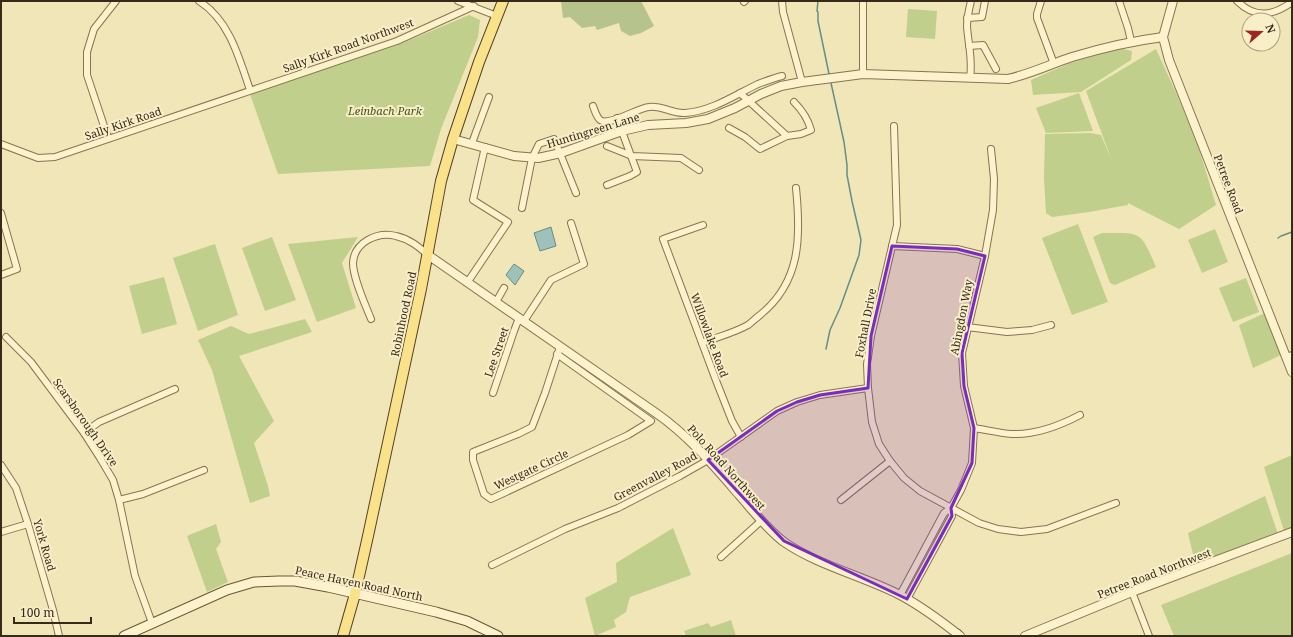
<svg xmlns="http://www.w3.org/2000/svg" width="1293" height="637" font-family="'Noto Serif',serif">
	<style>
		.green { fill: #c1cf8c }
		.cemetery { fill: #b7c38d }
		.water { fill: #9ec1ba; stroke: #658e88 }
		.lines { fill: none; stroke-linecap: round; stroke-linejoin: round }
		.stream { stroke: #658e88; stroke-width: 1.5 }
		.minor-casing { stroke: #887452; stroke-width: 8 }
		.tertiary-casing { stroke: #887452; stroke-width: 10 }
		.secondary-casing { stroke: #6a5536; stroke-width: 11 }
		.primary-casing { stroke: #554128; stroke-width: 12 }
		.minor { stroke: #fcf2cc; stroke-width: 6 }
		.tertiary { stroke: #fcf2cc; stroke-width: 8 }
		.secondary { stroke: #fcf2cc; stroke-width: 9 }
		.primary { stroke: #fae28b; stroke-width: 10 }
		.marked { fill: #7b2cbf; fill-opacity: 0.2; stroke: #7b2cbf; stroke-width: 3; stroke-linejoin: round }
		.labels { text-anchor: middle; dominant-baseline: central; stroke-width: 4; stroke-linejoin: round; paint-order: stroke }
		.street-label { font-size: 11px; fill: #362a19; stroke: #f8efc8 }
		.park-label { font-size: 11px; font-style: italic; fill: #41541e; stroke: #f8efc8 }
	</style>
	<rect width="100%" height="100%" fill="#f1e6b8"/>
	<g class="green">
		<path d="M908,9L937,11L935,39L906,37Z"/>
		<path d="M469,15L480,20L478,37L441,129L430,166L278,174L250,94L398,45Z"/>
		<path d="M1119,48L1132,51L1131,60L1081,92L1033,95L1031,80L1070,63Z"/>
		<path d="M1156,49L1178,97L1199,149L1216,205L1179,229L1128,203V205L1089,212L1052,217L1046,213L1044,178L1045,134L1090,133L1101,135L1112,161L1086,91Z"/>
		<path d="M1079,93L1093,131L1046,133L1036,108Z"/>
		<path d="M1078,224L1108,302L1072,315L1042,238Z"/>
		<path d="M1215,229L1228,262L1202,273L1188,240Z"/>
		<path d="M1102,233C1142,233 1140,230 1156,267L1115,285L1110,283L1093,237Z"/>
		<path d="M272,237L296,300L265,311L242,248Z"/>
		<path d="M358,237L342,263L356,308L317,322L288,244Z"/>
		<path d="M215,244L238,315L198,331L173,258Z"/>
		<path d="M164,277L177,324L142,334L129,286Z"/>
		<path d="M1246,278L1259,312L1233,322L1219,288Z"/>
		<path d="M1265,313L1281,355L1253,368L1239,325Z"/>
		<path d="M305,319L312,332L239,356L274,421L254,443L268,486L270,496L250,503L212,370L198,340L231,326L249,334Z"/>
		<path d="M1292,455V527L1284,531L1264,467Z"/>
		<path d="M1265,496L1278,534L1195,563L1188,533Z"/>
		<path d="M216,524L221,542L216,549L228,582L207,592L187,536Z"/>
		<path d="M673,528L691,575L630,597L626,612L614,620L616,627L595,636L585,598L617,582L616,563Z"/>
		<path d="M1292,553V634L1288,636H1174L1161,605Z"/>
		<path d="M731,620L736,636H686L684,631L708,623L711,627Z"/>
	</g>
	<path class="cemetery" d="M561,1H641L654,26L641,33L630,36L621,31L619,23L597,30L595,26L582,28L570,17L563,18Z"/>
	<g class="water">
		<path d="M551,227L556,246L540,251L534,233Z"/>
		<path d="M514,264L524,271L515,285L506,275Z"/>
	</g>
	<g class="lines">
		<g class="stream">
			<path d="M818,1L817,11L818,12V21L829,74"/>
			<path d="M1278,238L1281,236L1292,232"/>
			<path d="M826,349L830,330L840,308L859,255L861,240L852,201L847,175V165L844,142L831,83"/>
		</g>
		<g class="minor-casing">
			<g id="minor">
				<path d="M199,1C230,21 239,58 250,90"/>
				<path d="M458,1L497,16"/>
				<path d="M782,1L783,12L802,82"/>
				<path d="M1041,1L1037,14V18L1054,64"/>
				<path d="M1119,1L1128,28L1131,41"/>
				<path d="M1237,1C1255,19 1273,16 1292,2"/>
				<path d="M744,2L745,1"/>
				<path d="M967,18L982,17L985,1"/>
				<path d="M969,46L983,45L996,69"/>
				<path d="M863,74V1"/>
				<path d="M970,77C973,60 968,43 967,26C967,17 969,9 971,1"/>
				<path d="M740,93L787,136L801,134L811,130C808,119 803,111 794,102"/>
				<path d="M593,106C595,111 596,116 600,120C609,127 637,108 649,107C661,105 673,114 685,113C712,111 735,95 758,84C766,81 774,78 782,76"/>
				<path d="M894,126L897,225L871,336L867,364L868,388L872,422L879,444L890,461L904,478L920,491L979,523L998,529L1021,532L1047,529L1116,503"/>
				<path d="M729,128L745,137L760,149L787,136"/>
				<path d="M108,138L87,75V52L94,29L116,1"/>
				<path d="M472,143L489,97"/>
				<path d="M1,144L38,158L55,157L397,41L474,6"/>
				<path d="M607,146L632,156L681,158L699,170"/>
				<path d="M607,185L630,176L637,172L617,118"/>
				<path d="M522,208L532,158L539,144L554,139L555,141L576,193"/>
				<path d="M1,213L17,269L1,275"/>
				<path d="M703,225L663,239L717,383L732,421L741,437"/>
				<path d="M892,246L957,249L985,256"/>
				<path d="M467,283L508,222L473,200L485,147"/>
				<path d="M496,302L504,288"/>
				<path d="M371,319C365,304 353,278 353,263C354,242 378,231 396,236C409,239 418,246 428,255"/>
				<path d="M524,321L551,280L584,264L571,223"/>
				<path d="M967,327L1007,332L1032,330L1051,325"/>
				<path d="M6,337L31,362L84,433L100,458L113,480L119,500L135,576L152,623"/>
				<path d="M702,343C717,337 734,333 748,325C752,322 756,318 760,315C801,282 801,237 796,188"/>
				<path d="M557,354L651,421L628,435L491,499L484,494L473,460V452L518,434L532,427L545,393L560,347"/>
				<path d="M1286,357L1292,355"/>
				<path d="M493,393L514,331L519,318"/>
				<path d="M974,428C987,430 999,433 1012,434C1036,435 1059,426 1080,415"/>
				<path d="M84,433L99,422L175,389"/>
				<path d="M1,465L16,488L28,524L53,610L59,636"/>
				<path d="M119,500L143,494L204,470"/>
				<path d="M841,500L890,461"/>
				<path d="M1,532L28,524"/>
				<path d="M721,557L761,521"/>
				<path d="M492,565L565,529L618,508L680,476L708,460L777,411L797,402L820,395L868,388"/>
				<path d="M1132,592L1149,636"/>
				<path d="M900,595L944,513L951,508L961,490L972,463L974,428L964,386L962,353L985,256L993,210L994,179L991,149"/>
				<path d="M907,599L952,516L951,508"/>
			</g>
		</g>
		<g class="tertiary-casing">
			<g id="tertiary">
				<path d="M1173,1L1163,37L1169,60L1292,372"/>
				<path d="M453,139L514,156L538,158L561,153L622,131L648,125L686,123L708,119L735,108L761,94L781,86L802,82L863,74L1008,79C1030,74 1051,64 1072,57C1102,48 1132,41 1163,37"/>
				<path d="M428,255L656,413C689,436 714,466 740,496C754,512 767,529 784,542C817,565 863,576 900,595C921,606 941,621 960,636"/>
				<path d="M1025,636L1132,592L1292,532"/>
			</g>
		</g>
		<g class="secondary-casing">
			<g id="secondary">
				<path d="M957,634L958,636"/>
				<path d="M124,636L227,590L254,582L279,581H295L328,587L436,612L467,621L498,636"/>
			</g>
		</g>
		<g class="primary-casing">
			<path id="primary" d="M343,636L355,594L368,536L421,289L441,181L453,139L479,62L503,1"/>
		</g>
		<use href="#minor" class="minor"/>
		<use href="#tertiary" class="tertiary"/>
		<use href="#secondary" class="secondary"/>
		<use href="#primary" class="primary"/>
	</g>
	<path class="marked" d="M892,246L957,249L985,256L962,353L964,386L974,428L972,463L951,508L952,516L907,599L784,541L708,460L777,411L797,402L820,395L868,388L871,336Z"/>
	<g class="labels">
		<g class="street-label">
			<text transform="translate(348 45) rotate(-20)">Sally Kirk Road Northwest</text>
			<text transform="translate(123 123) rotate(-19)">Sally Kirk Road</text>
			<text transform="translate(593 130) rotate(-17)">Huntingreen Lane</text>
			<text transform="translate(1229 184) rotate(69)">Petree Road</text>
			<text transform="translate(403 314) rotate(-78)">Robinhood Road</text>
			<text transform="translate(961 317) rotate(-79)">Abingdon Way</text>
			<text transform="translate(865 323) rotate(-79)">Foxhall Drive</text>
			<text transform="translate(710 335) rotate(70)">Willowlake Road</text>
			<text transform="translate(496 352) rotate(-71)">Lee Street</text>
			<text transform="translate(86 422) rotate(55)">Scarsborough Drive</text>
			<text transform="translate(727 467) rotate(48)">Polo Road Northwest</text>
			<text transform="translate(531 469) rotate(-25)">Westgate Circle</text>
			<text transform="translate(655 476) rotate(-28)">Greenvalley Road</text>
			<text transform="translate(45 545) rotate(74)">York Road</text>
			<text transform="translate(1154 573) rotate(-21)">Petree Road Northwest</text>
			<text transform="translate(359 583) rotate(12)">Peace Haven Road North</text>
		</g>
		<g class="park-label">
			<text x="385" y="110">Leinbach Park</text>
		</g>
	</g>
	<rect width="1293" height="637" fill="none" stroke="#362a19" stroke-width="4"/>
	<g transform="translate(1261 32) rotate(70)"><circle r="19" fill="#f8efc8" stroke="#aaa082"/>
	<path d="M0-3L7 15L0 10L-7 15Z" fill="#9c291d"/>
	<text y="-6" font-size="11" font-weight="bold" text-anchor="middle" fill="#362a19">N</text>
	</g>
	<path d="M14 617v6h77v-6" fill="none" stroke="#362a19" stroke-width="2"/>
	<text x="20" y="617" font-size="12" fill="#362a19" stroke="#f8efc8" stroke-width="3" paint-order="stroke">100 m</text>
</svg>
